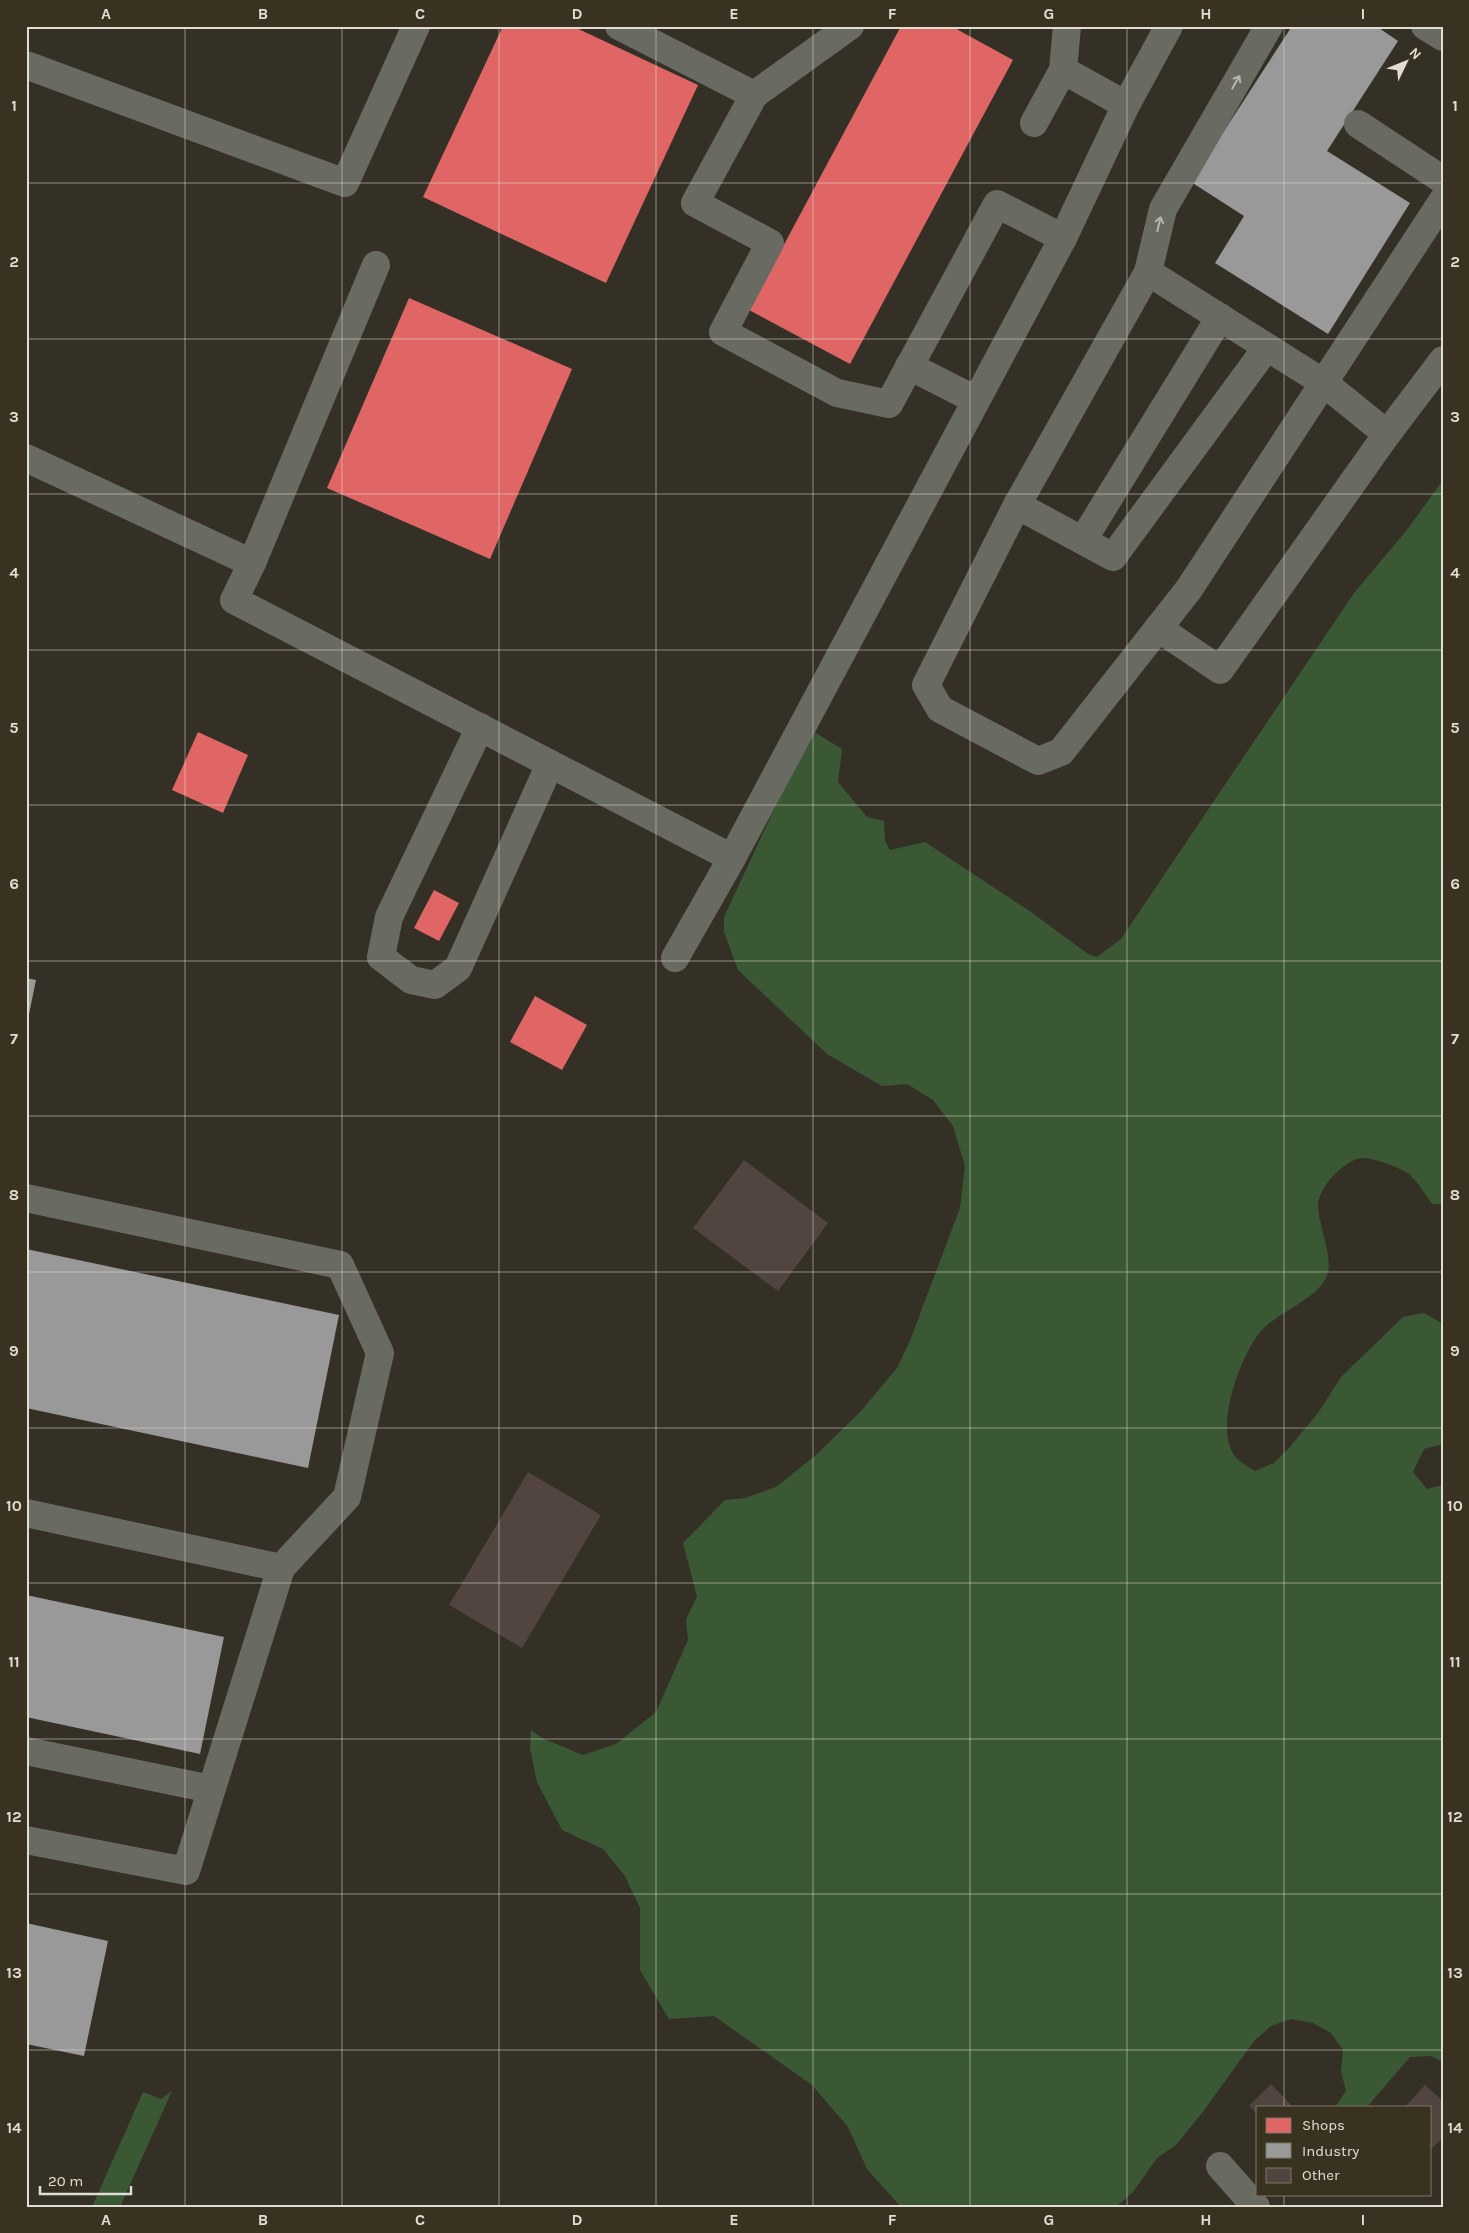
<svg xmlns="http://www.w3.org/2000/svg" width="1469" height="2233" font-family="Karla,sans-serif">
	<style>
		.green { fill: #3b5835 }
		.shops { fill: #e06666 }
		.industry { fill: #999 }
		.building { fill: #524540 }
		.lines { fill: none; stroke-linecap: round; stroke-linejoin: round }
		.minor { stroke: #696b63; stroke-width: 28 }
		.oneway { stroke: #b8b5ab }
		.grid { fill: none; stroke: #e2ddd2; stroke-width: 1; stroke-opacity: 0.55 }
		.neatline { fill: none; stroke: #e2ddd2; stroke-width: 2 }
		.grid-label { font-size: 16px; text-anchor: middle; font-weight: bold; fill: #e2ddd2 }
	</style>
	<rect width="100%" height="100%" fill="#343026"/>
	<g class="green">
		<path d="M1443,480V1204H1432C1425,1194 1418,1182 1409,1174C1401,1168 1372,1157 1362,1158C1352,1159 1341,1168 1334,1175C1327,1182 1319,1194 1318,1204C1318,1225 1332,1253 1328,1272C1322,1298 1279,1311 1261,1331C1241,1354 1214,1427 1234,1455C1238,1461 1249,1467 1255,1471L1274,1463L1289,1448L1318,1413L1341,1377L1403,1317L1424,1313L1443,1324V1444L1424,1449L1413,1472L1427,1489L1443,1485V2062L1431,2056L1410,2057L1367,2107H1335L1346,2091L1341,2071L1343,2050L1331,2033L1313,2023L1291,2019L1271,2026L1254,2041L1202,2113L1176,2145L1157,2158L1133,2192L1117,2206L901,2207L867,2169L848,2127L812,2085L714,2016L669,2019L640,1970V1908L625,1876L603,1849L562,1830L537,1782L530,1748L531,1730L542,1738L583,1755L616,1744L656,1712L688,1640L686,1619L697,1597L683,1543L725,1500L745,1498L776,1487L815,1456L861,1411L897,1368L911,1338L960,1208L965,1166L953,1126L933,1100L907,1084L882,1086L827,1054L738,970L724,932V917L811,730L842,749L838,782L867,817L884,821L885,841L890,850L925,842L1031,912L1088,954L1097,957L1121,939L1354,593L1406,531Z"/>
		<path d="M172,2091L120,2207H92L143,2092L161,2099Z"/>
	</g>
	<g class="shops">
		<path d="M503,26H572L698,85L606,283L423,197Z"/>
		<path d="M901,26H951L1013,60L850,364L749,310Z"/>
		<path d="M409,298L572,369L490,559L327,488Z"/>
		<path d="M198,732L248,755L223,813L172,790Z"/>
		<path d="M434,890L459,903L439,941L414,928Z"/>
		<path d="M535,996L587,1025L562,1070L510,1042Z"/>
	</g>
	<g class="industry">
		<path d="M1292,26H1376L1398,41L1327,151L1410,203L1328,334L1215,263L1244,216L1191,182Z"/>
		<path d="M26,978L36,980L27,1024H26Z"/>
		<path d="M26,1249L339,1315L308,1468L26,1408Z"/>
		<path d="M26,1595L224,1637L200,1754L26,1717Z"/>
		<path d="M26,1923L108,1941L84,2056L26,2044Z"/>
	</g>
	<g class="building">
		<path d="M744,1160L828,1223L778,1291L693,1228Z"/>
		<path d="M528,1472L601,1515L522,1648L449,1605Z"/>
		<path d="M1271,2084L1293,2107H1258V2114L1249,2106Z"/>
		<path d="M1425,2085L1443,2101V2138L1430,2150V2107H1405Z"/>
	</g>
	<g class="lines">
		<g class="minor">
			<path d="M619,26L754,95L850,26"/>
			<path d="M1269,26L1163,209L1148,272L1017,505L926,685L940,709L1038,761L1061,752L1189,589L1443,200"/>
			<path d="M1425,26L1443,37"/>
			<path d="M26,65L345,183L416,26"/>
			<path d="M1063,70L1126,105"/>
			<path d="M754,95L695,203L770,243L723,332L837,393L889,404L997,204L1063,238"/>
			<path d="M1034,123L1063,70L1067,26"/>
			<path d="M1358,124L1443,180"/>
			<path d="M376,265L252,563L234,600L732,858"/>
			<path d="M1148,272L1324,383L1387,434"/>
			<path d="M909,366L976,400"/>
			<path d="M26,458L252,563"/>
			<path d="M1017,505L1113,557L1267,347"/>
			<path d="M1083,540L1220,317"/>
			<path d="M1158,628L1220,670L1387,434L1443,360"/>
			<path d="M480,727L389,917L381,957L411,980L435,985L458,968L550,764"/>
			<path d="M675,958L732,858L1063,238L1126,105L1169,26"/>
			<path d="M26,1198L340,1265L380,1353L347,1497L281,1568"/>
			<path d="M26,1513L281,1568L186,1871L26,1840"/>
			<path d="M26,1751L211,1789"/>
			<path d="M1220,2166L1256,2207"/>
		</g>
	</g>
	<defs><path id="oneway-shaft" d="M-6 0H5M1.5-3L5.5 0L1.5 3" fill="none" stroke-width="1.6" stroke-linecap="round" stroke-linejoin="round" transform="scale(1.25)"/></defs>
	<g class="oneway">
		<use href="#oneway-shaft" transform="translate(1236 82) rotate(-60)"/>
		<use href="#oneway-shaft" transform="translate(1159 224) rotate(-77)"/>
	</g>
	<path class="grid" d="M185,26V2207M342,26V2207M499,26V2207M656,26V2207M813,26V2207M970,26V2207M1127,26V2207M1284,26V2107M26,183H1443M26,339H1443M26,494H1443M26,650H1443M26,805H1443M26,961H1443M26,1116H1443M26,1272H1443M26,1428H1443M26,1583H1443M26,1739H1443M26,1894H1443M26,2050H1443M1284,2194V2207"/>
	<rect width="1469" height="2233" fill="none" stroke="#3a3220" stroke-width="55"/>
	<rect x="1256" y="2106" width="175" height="90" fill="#3a3220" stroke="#7d7667"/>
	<rect x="1266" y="2118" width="25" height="15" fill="#e06666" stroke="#7d7667"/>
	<text x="1302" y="2130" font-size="15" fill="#e2ddd2">Shops</text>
	<rect x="1266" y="2143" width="25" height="15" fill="#999999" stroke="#7d7667"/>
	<text x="1302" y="2156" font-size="15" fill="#e2ddd2">Industry</text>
	<rect x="1266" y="2168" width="25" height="15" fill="#524540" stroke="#7d7667"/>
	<text x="1302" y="2180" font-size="15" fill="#e2ddd2">Other</text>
	<g transform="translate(1406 62) rotate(47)" stroke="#3a3220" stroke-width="4" paint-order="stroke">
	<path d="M0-4L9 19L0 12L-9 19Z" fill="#e2ddd2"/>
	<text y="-8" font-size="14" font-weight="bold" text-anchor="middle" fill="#e2ddd2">N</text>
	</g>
	<path d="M40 2186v8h91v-8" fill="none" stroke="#e2ddd2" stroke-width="2.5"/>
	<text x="48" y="2186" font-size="15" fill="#e2ddd2" stroke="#3a3220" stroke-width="4" paint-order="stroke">20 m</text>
	<rect x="28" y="28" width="1414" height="2178" class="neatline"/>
	<g class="grid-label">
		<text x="106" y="19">A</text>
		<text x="263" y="19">B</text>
		<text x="420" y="19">C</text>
		<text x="577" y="19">D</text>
		<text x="734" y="19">E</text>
		<text x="892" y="19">F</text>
		<text x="1049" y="19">G</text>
		<text x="1206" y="19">H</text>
		<text x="1363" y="19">I</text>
		<text x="14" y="111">1</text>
		<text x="1455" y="111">1</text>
		<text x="14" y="267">2</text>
		<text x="1455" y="267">2</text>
		<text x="14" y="422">3</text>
		<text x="1455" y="422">3</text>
		<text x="14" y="578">4</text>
		<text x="1455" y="578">4</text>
		<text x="14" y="733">5</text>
		<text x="1455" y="733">5</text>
		<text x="14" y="889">6</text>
		<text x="1455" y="889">6</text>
		<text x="14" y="1044">7</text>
		<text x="1455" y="1044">7</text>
		<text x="14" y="1200">8</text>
		<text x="1455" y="1200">8</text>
		<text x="14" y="1356">9</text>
		<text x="1455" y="1356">9</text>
		<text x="14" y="1511">10</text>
		<text x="1455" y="1511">10</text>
		<text x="14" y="1667">11</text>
		<text x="1455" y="1667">11</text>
		<text x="14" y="1822">12</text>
		<text x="1455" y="1822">12</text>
		<text x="14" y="1978">13</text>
		<text x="1455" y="1978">13</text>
		<text x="14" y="2133">14</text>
		<text x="1455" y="2133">14</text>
		<text x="106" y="2225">A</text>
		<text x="263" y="2225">B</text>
		<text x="420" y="2225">C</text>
		<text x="577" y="2225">D</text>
		<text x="734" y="2225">E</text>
		<text x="892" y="2225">F</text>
		<text x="1049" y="2225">G</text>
		<text x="1206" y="2225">H</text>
		<text x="1363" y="2225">I</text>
	</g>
</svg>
